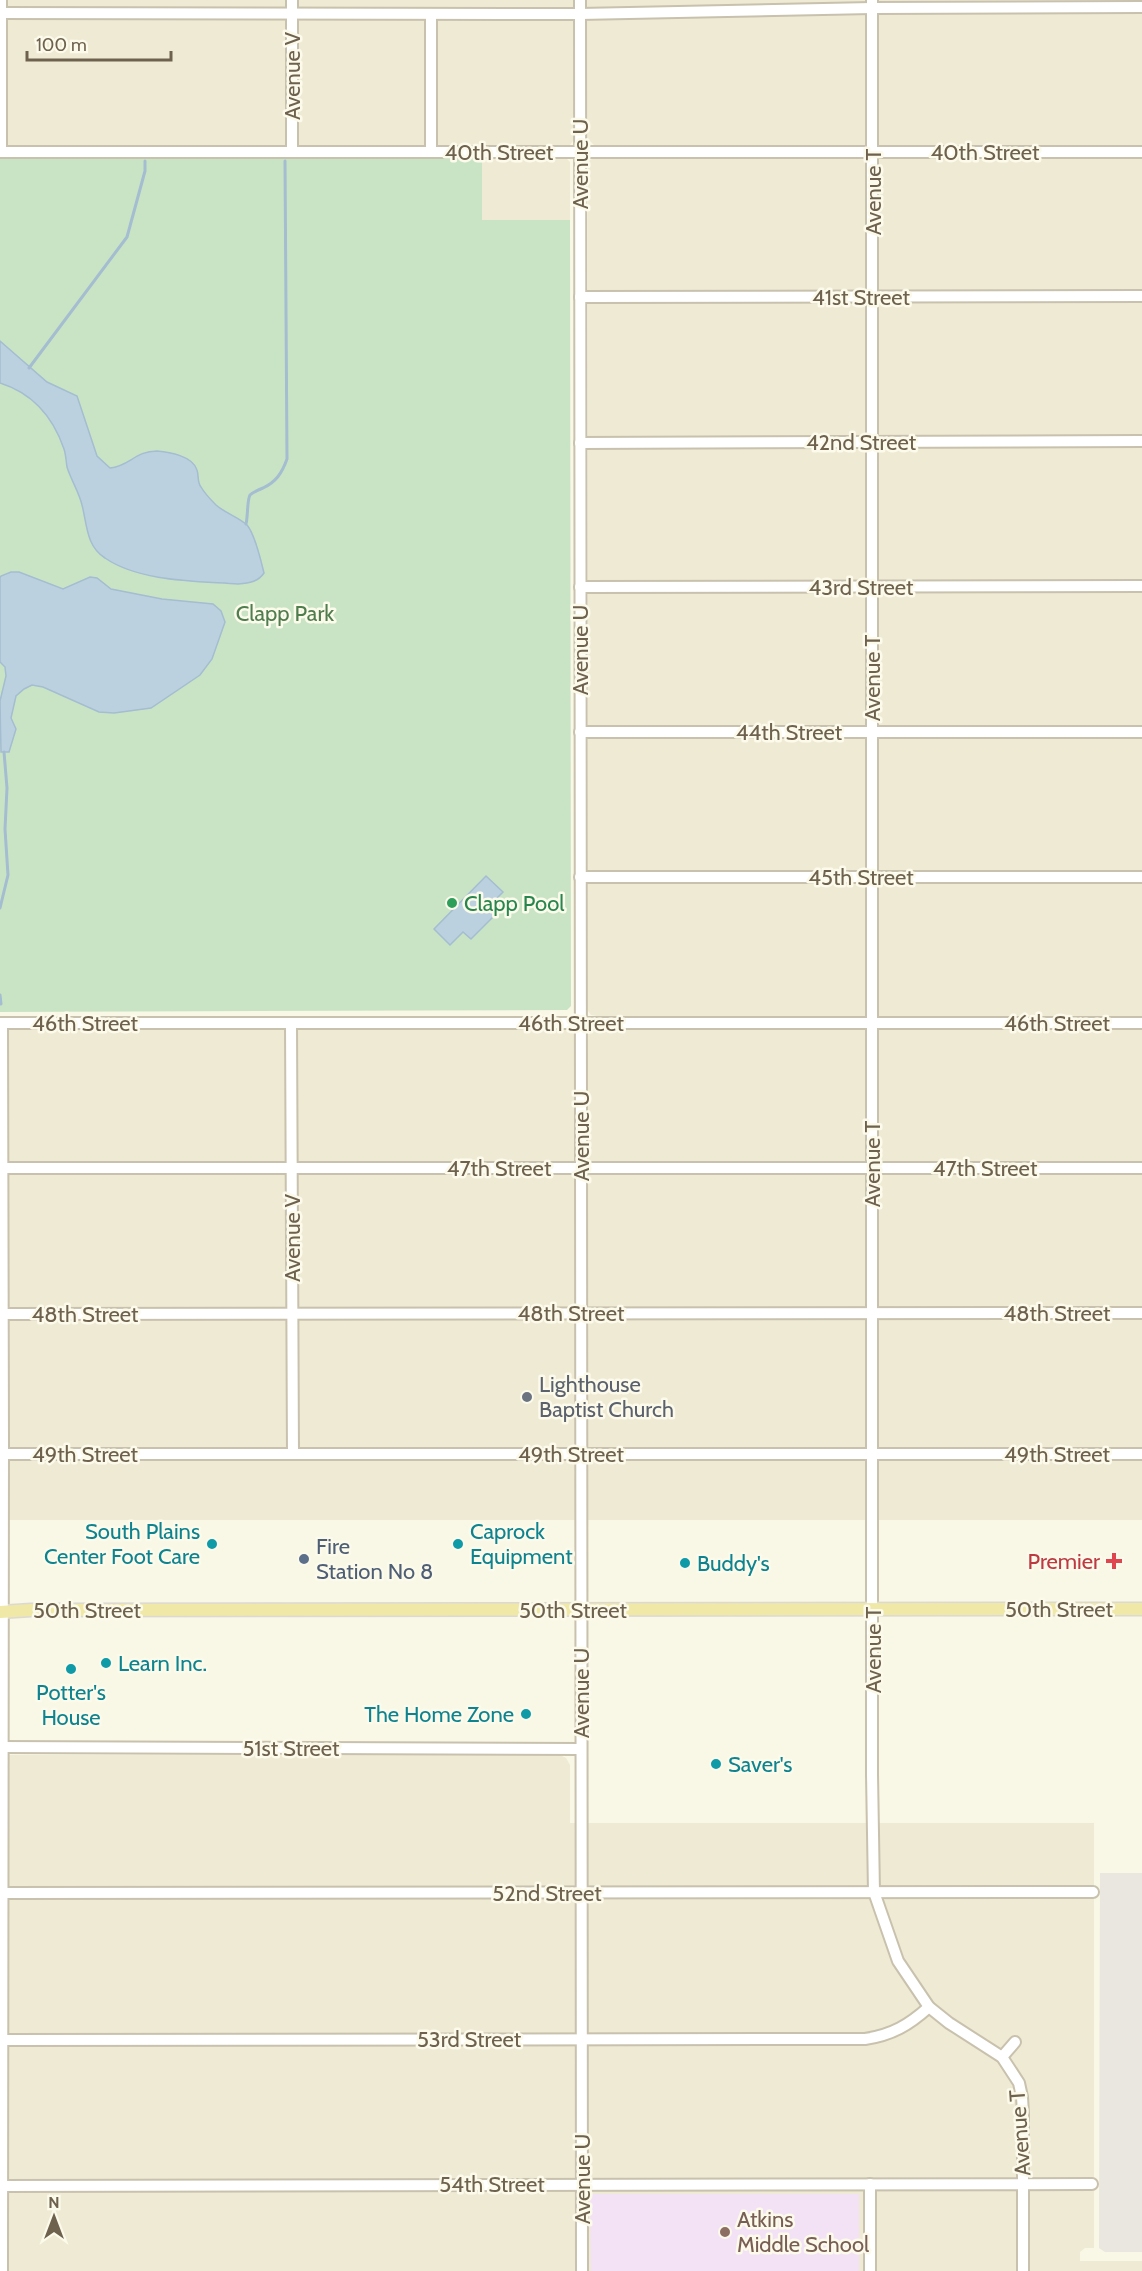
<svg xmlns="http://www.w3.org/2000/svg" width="1142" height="2271" font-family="Cabin,sans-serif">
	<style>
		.residential { fill: #efead4 }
		.industrial { fill: #e9e7df }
		.education { fill: #f3e2f5 }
		.green { fill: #c9e4c5 }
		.water { fill: #bcd1e0; stroke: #a4bdd0; stroke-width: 1.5 }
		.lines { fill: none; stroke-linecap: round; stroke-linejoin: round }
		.stream { stroke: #a4bdd0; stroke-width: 3 }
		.minor-casing { stroke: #c8c1ad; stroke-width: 14 }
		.major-casing { stroke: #dcd9d5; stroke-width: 15 }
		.minor { stroke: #fff; stroke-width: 10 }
		.major { stroke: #efe8a6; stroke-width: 12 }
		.leisure-dot { fill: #2e9e5b; stroke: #fcfaeb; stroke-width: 2 }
		.worship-dot { fill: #6b7280; stroke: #fcfaeb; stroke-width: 2 }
		.culture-dot { fill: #0f9aa8; stroke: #fcfaeb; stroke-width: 2 }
		.service-dot { fill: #5c6f8a; stroke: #fcfaeb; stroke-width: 2 }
		.health-dot { fill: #e0444e; stroke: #fcfaeb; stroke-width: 2 }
		.education-dot { fill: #8d6e63; stroke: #fcfaeb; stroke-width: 2 }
		.labels { text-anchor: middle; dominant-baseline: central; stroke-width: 5; stroke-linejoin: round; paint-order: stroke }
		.street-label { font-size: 22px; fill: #6e624e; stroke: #fcfaeb }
		.park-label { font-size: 22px; fill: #4e7d4e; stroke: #fcfaeb }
		.leisure-label { font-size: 22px; fill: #27864d; stroke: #fcfaeb; text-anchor: start }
		.worship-label { font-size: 22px; fill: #5b616d; stroke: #fcfaeb; text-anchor: start }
		.culture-label { font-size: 22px; fill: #0d838f; stroke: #fcfaeb; text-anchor: start }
		.service-label { font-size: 22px; fill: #4e5e75; stroke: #fcfaeb; text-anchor: start }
		.health-label { font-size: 22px; fill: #be3a42; stroke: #fcfaeb; text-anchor: end }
		.education-label { font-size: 22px; fill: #785e54; stroke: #fcfaeb; text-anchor: start }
	</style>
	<rect width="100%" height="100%" fill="#f9f7e5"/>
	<g class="residential">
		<path d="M0,0H1142V1520H9V1514H0V1029L567,1028L572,1030L574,1034H590L593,1029L597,1028V1016L591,1015L588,1011V161L594,158V145L590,141H573L570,145H565L0,146Z"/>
		<path d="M482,158L567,159L570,162V220H482Z"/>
		<path d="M0,1755H560L566,1758L570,1765V1823H1094V2248H1085L1080,2252V2261H1142V2271H0Z"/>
	</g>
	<path class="industrial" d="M1100,1873H1142V2252H1105L1099,2248Z"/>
	<path class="education" d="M590,2194H859V2271H591Z"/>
	<path class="green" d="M0,158H482V220H570L571,1006L567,1010L0,1012Z"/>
	<g class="water">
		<path d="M0,341L47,382L77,396L97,456L110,468C130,466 135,451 157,451C169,452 193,456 197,470C199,476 197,482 201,487C205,494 211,500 216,505C225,513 240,518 247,525C255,534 261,561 264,573C258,582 249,583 238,584C197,581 140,582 105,558C86,546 87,524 82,505C79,492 71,480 67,467C66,461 66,455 64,449C53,417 32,393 0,383Z"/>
		<path d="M11,572H19L63,589L90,577L97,578L111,589L162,599L213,604L221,611L225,622L212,659L200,675L151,708L114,713L99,712L43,687L32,685L24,689L16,696L11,718L16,729L9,752H1L0,701L6,676L5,667L0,662V578L1,576Z"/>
		<path d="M486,876L503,892L490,905L497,913L471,939L463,932L450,945L434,929Z"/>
	</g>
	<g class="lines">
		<g class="stream">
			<path d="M29,368L127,237L145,171V161"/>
			<path d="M246,524C248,516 247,500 250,495C253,492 258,490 263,488C276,482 282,473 287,459L285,161"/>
			<path d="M0,908L8,875L5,829L7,788L4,752"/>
			<path d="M0,995L1,1004"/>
		</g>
		<g class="minor-casing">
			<g id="minor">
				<path d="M1,0V152"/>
				<path d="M580,0L582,2271"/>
				<path d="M872,0V1774L874,1892L898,1961L929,2007L949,2023L1002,2057L1019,2083L1022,2097L1023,2113V2271"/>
				<path d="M0,13L580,14L872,8L1142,7"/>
				<path d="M431,14V152"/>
				<path d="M0,152H1142"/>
				<path d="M292,152V0"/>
				<path d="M580,297L1142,296"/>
				<path d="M580,443L1142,441"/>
				<path d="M580,587L1142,586"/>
				<path d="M580,732H1142"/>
				<path d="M580,877H1142"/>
				<path d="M0,1023H1142"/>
				<path d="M2,1023L3,1443L2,2271"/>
				<path d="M291,1023L293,1454"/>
				<path d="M0,1168H1142"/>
				<path d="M0,1314L1142,1313"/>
				<path d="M0,1454H1142"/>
				<path d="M0,1747L581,1749"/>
				<path d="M0,1893L1093,1892"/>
				<path d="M0,2040L865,2039C892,2035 909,2025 929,2007"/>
				<path d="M1002,2057L1015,2042"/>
				<path d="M870,2184V2271"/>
				<path d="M0,2186L1092,2184"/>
			</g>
		</g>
		<g class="major-casing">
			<path id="major" d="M0,1612L31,1610L1142,1609"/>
		</g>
		<use href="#minor" class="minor"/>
		<use href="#major" class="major"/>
	</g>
	<circle class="leisure-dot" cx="452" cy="903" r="6"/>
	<circle class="worship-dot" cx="527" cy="1397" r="6"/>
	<g class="culture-dot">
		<circle cx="212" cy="1544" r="6"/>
		<circle cx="458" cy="1544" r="6"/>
		<circle cx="685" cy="1563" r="6"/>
		<circle cx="106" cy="1663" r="6"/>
		<circle cx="71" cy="1669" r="6"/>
		<circle cx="526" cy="1714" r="6"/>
		<circle cx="716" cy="1764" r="6"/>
	</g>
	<circle class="service-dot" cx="304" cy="1559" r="6"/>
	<path class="health-dot" d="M1111 1552h6v6h6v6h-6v6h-6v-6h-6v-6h6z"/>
	<circle class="education-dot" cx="725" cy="2232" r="6"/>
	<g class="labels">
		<g class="street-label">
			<text transform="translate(292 76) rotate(-90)">Avenue V</text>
			<text x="499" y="152">40th Street</text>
			<text x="985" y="152">40th Street</text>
			<text transform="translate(580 164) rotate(-90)">Avenue U</text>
			<text transform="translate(873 192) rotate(-90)">Avenue T</text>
			<text x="861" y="297">41st Street</text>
			<text x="861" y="442">42nd Street</text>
			<text x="861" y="587">43rd Street</text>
			<text transform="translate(580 650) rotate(-90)">Avenue U</text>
			<text transform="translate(872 678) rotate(-90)">Avenue T</text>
			<text x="789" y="732">44th Street</text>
			<text x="861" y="877">45th Street</text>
			<text x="85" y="1023">46th Street</text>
			<text x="571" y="1023">46th Street</text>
			<text x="1057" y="1023">46th Street</text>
			<text transform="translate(581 1136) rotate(-90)">Avenue U</text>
			<text transform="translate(872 1164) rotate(-90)">Avenue T</text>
			<text x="499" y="1168">47th Street</text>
			<text x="985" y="1168">47th Street</text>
			<text transform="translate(292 1238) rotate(-90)">Avenue V</text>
			<text x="571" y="1313">48th Street</text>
			<text x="1057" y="1313">48th Street</text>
			<text x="85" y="1314">48th Street</text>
			<text x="85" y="1454">49th Street</text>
			<text x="571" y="1454">49th Street</text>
			<text x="1057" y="1454">49th Street</text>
			<text x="1059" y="1609">50th Street</text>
			<text x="87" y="1610">50th Street</text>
			<text x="573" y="1610">50th Street</text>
			<text transform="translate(873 1650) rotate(-90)">Avenue T</text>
			<text transform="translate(581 1693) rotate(-90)">Avenue U</text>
			<text x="291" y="1748">51st Street</text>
			<text x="547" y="1893">52nd Street</text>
			<text x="469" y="2039">53rd Street</text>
			<text transform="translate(1020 2133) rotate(-94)">Avenue T</text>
			<text transform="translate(582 2179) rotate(-90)">Avenue U</text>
			<text x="492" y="2184">54th Street</text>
		</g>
		<g class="park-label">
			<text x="285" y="613">Clapp Park</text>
		</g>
		<g class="leisure-label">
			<text x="464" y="903">Clapp Pool</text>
		</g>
		<g class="worship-label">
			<text x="539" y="1384">Lighthouse<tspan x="539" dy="25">Baptist Church</tspan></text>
		</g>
		<g class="culture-label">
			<text x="200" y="1531" text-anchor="end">South Plains<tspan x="200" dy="25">Center Foot Care</tspan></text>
			<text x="470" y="1531">Caprock<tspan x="470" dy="25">Equipment</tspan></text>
			<text x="697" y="1563">Buddy's</text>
			<text x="118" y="1663">Learn Inc.</text>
			<text x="71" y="1692" text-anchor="middle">Potter's<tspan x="71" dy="25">House</tspan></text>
			<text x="514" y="1714" text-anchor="end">The Home Zone</text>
			<text x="728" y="1764">Saver's</text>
		</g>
		<g class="service-label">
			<text x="316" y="1546">Fire<tspan x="316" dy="25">Station No 8</tspan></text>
		</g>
		<g class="health-label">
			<text x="1100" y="1561">Premier</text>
		</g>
		<g class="education-label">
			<text x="737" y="2219">Atkins<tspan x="737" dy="25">Middle School</tspan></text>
		</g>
	</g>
	<g transform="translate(54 2217)" stroke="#fcfaeb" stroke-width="4.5" paint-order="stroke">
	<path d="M0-4.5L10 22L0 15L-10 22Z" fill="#6e624e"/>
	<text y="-9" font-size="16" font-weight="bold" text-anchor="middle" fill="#6e624e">N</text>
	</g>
	<path d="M27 51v9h144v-9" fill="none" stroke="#6e624e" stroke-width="3"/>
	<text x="36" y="51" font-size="18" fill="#6e624e" stroke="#fcfaeb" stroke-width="4.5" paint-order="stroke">100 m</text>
</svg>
